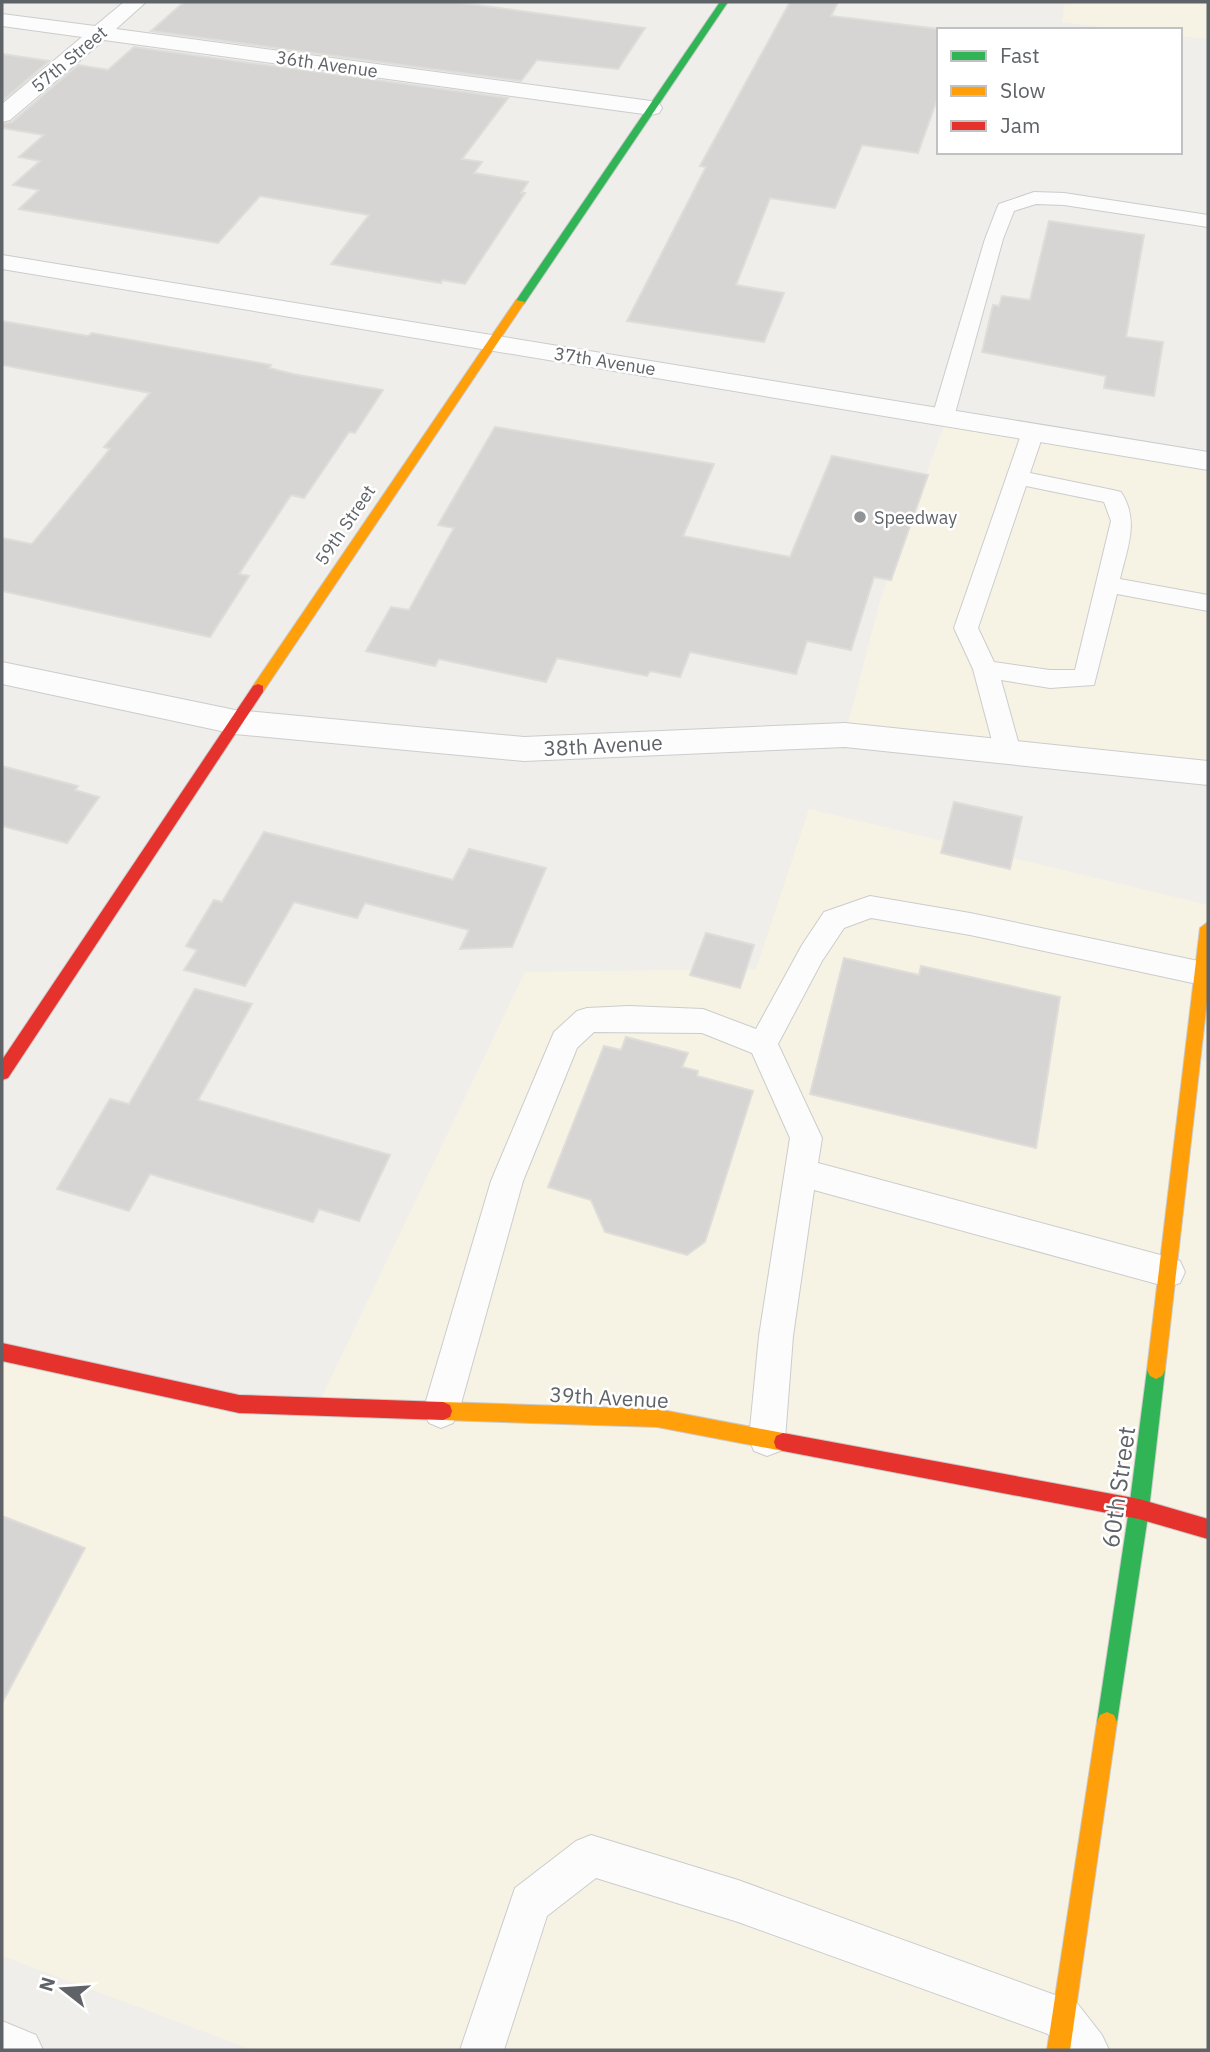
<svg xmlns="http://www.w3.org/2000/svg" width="1210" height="2052" font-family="'IBM Plex Sans',sans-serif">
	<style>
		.commercial { fill: #f7f3e4 }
		.building { fill: #d6d5d3; stroke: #deddd9; stroke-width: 2 }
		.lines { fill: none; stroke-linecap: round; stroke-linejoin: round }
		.lane-casing { stroke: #cbcccc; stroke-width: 2 }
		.street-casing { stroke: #cbcccc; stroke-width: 2 }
		.fast-casing { stroke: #cacacb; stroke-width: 2 }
		.slow-casing { stroke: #cacacb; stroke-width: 2 }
		.jam-casing { stroke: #cacacb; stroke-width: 2 }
		.lane { fill: #fdfcfc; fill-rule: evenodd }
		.street { fill: #fdfcfc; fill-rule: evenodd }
		.fast { fill: #30b455; fill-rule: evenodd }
		.slow { fill: #ff9f0a; fill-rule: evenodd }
		.jam { fill: #e5322d; fill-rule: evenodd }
		.poi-dot { fill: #919496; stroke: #fff; stroke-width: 2.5 }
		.labels { text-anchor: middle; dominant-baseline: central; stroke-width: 5; stroke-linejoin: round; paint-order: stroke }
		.far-street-label { font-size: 18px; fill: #5f6368; stroke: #fff }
		.far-poi-label { font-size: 18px; fill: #5f6368; stroke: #fff; text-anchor: start }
		.street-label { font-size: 21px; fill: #5f6368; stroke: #fff }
		.near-street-label { font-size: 24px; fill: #5f6368; stroke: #fff }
	</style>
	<rect width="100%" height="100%" fill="#efeeea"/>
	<g class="commercial">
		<path d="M1065,2H1208V39L1180,36V30H1128L1062,22Z"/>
		<path d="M947,418L1208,461V773L845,735L881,598Z"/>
		<path d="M809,809L1208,905V945L1193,1058L1208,1062V2050H253L2,1956V1352L239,1404L317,1407L525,972L756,969Z"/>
	</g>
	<g class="building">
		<path d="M184,2H456L645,28L618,69L537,60L521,81L151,31Z"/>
		<path d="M790,2H838L831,16L939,29V94L918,153L862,145L835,208L770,198L736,285L784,293L764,342L627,321L706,167L700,166Z"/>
		<path d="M134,47L508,98L462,159L482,162L474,173L528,182L521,193H525L465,284L442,280L441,283L331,264L369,215L260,196L218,243L19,209L39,190L13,185L40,161L19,157L44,135L2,128V124L12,122L78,65L108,70Z"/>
		<path d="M2,54L49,61L2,101Z"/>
		<path d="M1049,221L1144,235L1126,337L1163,342L1154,396L1104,388L1106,376L982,352L993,305L999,306L1002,296L1030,300Z"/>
		<path d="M2,321L88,336L92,333L271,365L269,368L293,374L383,390L355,433L349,432L304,498L291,495L239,574L249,576L210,637L2,591V538L32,544L110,449L104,447L150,393L2,365Z"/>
		<path d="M495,427L714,464L683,536L790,557L832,456L928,475L891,580L874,577L851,650L807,641L796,674L690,652L680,677L650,671L647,676L557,658L546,682L439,659L435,666L366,651L391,607L409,610L454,528L438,525Z"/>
		<path d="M2,766L78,786L75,790L99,797L67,843L2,826Z"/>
		<path d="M954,802L1022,817L1010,869L941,853Z"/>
		<path d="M264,832L453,880L469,849L546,868L512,947L460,949L469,930L365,903L357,918L294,902L245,986L184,970L197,950L186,946L214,900L222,902Z"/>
		<path d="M706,933L754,945L740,988L690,975Z"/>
		<path d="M844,958L919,975L921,966L1060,997L1036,1148L810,1094Z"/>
		<path d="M195,989L252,1004L198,1100L390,1155L359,1221L319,1209L313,1222L150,1174L129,1211L57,1189L110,1099L129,1104Z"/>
		<path d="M626,1037L688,1053L682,1067L698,1071L697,1076L753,1091L705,1242L687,1255L605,1232L591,1200L548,1187L604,1046L621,1050Z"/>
		<path d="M2,1516L85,1548L2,1703Z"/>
	</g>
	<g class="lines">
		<g class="lane-casing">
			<g id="lane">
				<path d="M1034,192L1064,193L1208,215V227L1064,205L1036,204L1014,211L1003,239L954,417L951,422H935L932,417L985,239L997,208L999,204Z"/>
				<path d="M1033,426L1041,427L1044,432L1030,473L1113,490L1121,492C1140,521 1127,548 1120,579L1208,595V611L1117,594L1094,685L1050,688L1001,680L1021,752L1017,759L1008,761L999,759L995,752L973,669L954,628L1022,432L1025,427ZM1026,486L1104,502L1111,521L1075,670H1050L994,662L978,628Z"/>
				<path d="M870,896L970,913L1208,963V983L1202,985L970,935L871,918L844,928L822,961L778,1044L822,1138L818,1163L1168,1257L1180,1261L1185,1272L1180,1283L1168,1287L814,1190L793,1336L785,1439L780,1451L767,1456L754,1451L749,1439L759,1336L790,1138L752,1053L702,1033L594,1032L577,1048L523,1181L459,1411L453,1423L441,1428L429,1423L423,1411L491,1181L554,1032L577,1011L587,1008L629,1006L703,1009L756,1029L802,945L824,912Z"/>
				<path d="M591,1835L738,1880L1077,2003L1102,2035L1109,2050H1060L1048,2034L738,1922L596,1878L547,1916L504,2050H460L515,1888L576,1841Z"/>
				<path d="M2,2021L36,2035L43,2050H2Z"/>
			</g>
		</g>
		<g class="street-casing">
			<g id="street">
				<path d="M124,2H146L116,29L651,101L659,103L662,108L659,113L651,115L104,40L10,120L2,122V104L82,37L2,26V14L95,26Z"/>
				<path d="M2,255L1208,452V470L2,269Z"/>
				<path d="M2,662L235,710L524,737L845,723L1208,761V785L845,747L524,761L235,734L2,684Z"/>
			</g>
		</g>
		<g class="fast-casing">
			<g id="fast">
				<path d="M720,2H728L524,304H516L515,302Z"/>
				<path d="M1156,1361L1162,1364L1165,1370L1149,1509L1117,1722L1114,1729L1107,1732L1100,1729L1097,1722L1129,1509L1147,1370L1150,1364Z"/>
			</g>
		</g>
		<g class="slow-casing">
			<g id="slow">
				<path d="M516,300L525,302L263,692H253V686Z"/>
				<path d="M1208,922V992L1165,1370L1162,1376L1156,1379L1150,1376L1147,1370L1200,928Z"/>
				<path d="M443,1402L657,1409L783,1433L790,1436L792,1442L790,1448L783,1451L657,1427L443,1420L436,1417L434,1411L436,1405Z"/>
				<path d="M1107,1712L1114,1715L1117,1722L1070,2050H1047L1097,1722L1100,1715Z"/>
			</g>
		</g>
		<g class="jam-casing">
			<g id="jam">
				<path d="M258,684L263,686V692L8,1078L2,1080V1060L253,686Z"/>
				<path d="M2,1343L239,1395L443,1402L450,1405L452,1411L450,1417L443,1420L239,1413L2,1361Z"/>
				<path d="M783,1433L1139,1499L1208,1519V1539L1139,1519L783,1451L776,1448L774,1442L776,1436Z"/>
			</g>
		</g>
		<use href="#lane" class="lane"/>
		<use href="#street" class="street"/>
		<use href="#fast" class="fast"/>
		<use href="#slow" class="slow"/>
		<use href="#jam" class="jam"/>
	</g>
	<circle class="poi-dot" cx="860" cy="517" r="7"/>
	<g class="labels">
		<g class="far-street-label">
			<text transform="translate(69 59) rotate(-40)">57th Street</text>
			<text transform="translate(327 64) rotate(8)">36th Avenue</text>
			<text transform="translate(605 361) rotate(9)">37th Avenue</text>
			<text transform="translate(345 525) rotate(-56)">59th Street</text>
		</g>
		<g class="far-poi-label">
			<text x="874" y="517">Speedway</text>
		</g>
		<g class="street-label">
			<text transform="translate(603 745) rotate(-3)">38th Avenue</text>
			<text transform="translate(609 1397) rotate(3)">39th Avenue</text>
		</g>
		<g class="near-street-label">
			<text transform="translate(1118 1487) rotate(-82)">60th Street</text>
		</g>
	</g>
	<rect width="1210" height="2052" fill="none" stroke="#5f6368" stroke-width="7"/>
	<rect x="937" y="28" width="245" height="126" fill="#ffffff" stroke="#bfc1c3" stroke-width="2"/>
	<rect x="951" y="51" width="35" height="10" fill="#30b455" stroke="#bfc1c3" stroke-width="2"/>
	<text x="1000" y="63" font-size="21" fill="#5f6368">Fast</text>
	<rect x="951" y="86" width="35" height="10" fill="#ff9f0a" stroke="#bfc1c3" stroke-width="2"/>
	<text x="1000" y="98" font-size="21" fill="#5f6368">Slow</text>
	<rect x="951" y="121" width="35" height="10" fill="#e5322d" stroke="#bfc1c3" stroke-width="2"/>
	<text x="1000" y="133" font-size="21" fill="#5f6368">Jam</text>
	<g transform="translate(63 1989) rotate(287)" stroke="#ffffff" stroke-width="5" paint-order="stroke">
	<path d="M0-5L12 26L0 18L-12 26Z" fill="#5f6368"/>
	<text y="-10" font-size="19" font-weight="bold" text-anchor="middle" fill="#5f6368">N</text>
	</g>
</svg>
